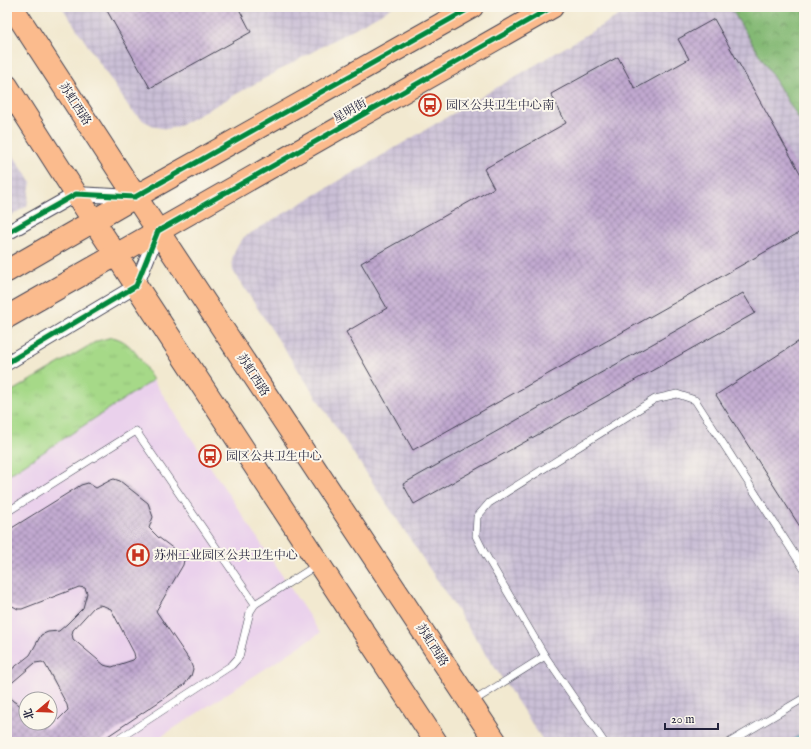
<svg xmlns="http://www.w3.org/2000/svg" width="811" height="749" font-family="'IM FELL English','Noto Serif SC',serif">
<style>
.built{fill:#ead1ec;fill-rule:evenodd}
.industrial{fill:url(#industrial-grid)}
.grass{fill:url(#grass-tufts);stroke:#647e62}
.forest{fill:url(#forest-crowns);stroke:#536e58}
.water{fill:url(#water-waves);stroke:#3c7086}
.building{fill:url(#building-cross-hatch);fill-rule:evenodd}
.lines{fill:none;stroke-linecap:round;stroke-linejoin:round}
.service-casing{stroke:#414051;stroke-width:8}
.minor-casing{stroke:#414051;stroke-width:16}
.primary-casing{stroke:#414051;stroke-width:24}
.service{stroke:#fff;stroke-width:7}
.minor{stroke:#fff;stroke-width:14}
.primary{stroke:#fbbb8d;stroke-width:22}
.cycleway-casing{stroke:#fbf7ec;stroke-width:8}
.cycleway{stroke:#00873e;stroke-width:5}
.labels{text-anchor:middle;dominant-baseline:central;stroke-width:4;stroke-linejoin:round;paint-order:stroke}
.street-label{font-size:12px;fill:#22223b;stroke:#fbf7ec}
.poi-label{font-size:12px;fill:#22223b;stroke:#fbf7ec;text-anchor:start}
</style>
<defs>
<pattern id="industrial-grid" width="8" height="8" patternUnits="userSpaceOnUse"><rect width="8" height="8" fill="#cabfd6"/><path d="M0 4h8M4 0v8" fill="none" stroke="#ada4b9"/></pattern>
<pattern id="grass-tufts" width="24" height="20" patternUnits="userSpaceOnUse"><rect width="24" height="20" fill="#a6d988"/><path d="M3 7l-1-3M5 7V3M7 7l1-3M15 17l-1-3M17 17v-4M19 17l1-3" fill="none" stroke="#8fba76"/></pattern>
<pattern id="forest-crowns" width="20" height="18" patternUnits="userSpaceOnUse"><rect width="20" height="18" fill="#84b974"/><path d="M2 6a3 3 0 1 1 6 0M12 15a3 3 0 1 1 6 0" fill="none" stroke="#6c9660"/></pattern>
<pattern id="water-waves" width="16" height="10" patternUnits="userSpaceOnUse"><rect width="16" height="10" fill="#56bed2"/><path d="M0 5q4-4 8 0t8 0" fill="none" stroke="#479aac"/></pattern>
<pattern id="building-cross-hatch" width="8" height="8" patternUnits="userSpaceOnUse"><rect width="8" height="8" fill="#c1a9d0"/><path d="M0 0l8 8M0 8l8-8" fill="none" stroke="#9c89aa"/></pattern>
</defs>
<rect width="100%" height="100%" fill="#fbf7ec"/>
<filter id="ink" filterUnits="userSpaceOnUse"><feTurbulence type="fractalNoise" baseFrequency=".025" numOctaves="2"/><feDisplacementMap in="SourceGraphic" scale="8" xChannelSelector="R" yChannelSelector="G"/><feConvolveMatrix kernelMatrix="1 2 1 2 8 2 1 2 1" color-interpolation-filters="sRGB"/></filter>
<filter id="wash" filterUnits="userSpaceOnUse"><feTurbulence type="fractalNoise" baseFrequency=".012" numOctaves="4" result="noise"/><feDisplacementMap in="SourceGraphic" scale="16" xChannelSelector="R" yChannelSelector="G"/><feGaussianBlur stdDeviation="0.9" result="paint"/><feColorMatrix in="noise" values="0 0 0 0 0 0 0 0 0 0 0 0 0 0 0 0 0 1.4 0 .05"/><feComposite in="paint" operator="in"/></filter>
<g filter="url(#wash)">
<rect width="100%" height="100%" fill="#f2e9d0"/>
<!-- built -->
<path class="built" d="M 153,380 L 320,633 L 153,742 L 7,742 L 7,476 ZM 26,699 L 50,699 L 50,723 L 26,723 Z"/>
<!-- industrial -->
<g class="industrial">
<polygon points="62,7 393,7 179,126 167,129 156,127 144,121 131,110"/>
<polygon points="633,7 730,7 804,127 804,733 788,742 544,742 233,271 232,259 236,248 244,237"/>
<polygon points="7,146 31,182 27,206 7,218"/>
</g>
<!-- grass -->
<path class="grass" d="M 112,337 C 133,341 142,363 153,380 L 7,476 L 7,394 L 97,341 Z"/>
<!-- forest -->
<polygon class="forest" points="730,7 804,7 804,127"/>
<!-- water -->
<polygon class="water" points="804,733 804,742 788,742"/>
<g id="blocks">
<!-- building -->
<g class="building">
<polygon points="105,7 238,7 251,32 150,88"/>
<polygon points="714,19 804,180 804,230 413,450 346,332 387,308 361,263 494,188 484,169 566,123 551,94 618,57 635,89 689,59 678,39"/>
<polygon points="743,293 755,313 414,504 403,484"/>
<polygon points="804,338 804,533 716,395"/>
<path d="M 114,479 L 120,481 L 148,503 L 153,517 L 149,528 L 158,537 L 183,556 L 184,560 L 183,565 L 156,611 L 190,661 L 193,669 L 191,676 L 184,685 L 99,742 L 7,742 L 7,694 L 13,701 L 26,709 L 26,723 L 41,723 L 46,729 L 52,726 L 68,710 L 67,705 L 45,664 L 42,662 L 35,663 L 7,687 L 7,673 L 30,655 L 41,635 L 48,632 L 59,631 L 67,624 L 83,608 L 87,593 L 85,588 L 79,587 L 22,609 L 18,609 L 7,603 L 7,531 L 81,485 L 88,483 L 96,488 L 111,480 ZM 99,605 L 104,606 L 111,609 L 134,653 L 135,658 L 133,660 L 112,667 L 107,666 L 104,665 L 73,639 L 72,634 L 73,630 L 94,607 Z"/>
</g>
</g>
</g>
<g filter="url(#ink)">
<use href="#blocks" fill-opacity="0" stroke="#414051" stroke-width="1"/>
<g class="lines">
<!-- service casing -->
<g class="service-casing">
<g id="service">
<polyline points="7,512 136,431 255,604"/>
<polyline points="472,702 545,656"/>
<polyline points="114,742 232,665 239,657 250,612 255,604 317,565"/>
<polyline points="604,742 545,656 484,552 476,536 477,517 489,503 655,399 677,394 695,400 804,569"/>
<polyline points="730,742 804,698"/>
</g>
</g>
<!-- minor casing -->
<g class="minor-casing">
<g id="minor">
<polyline points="7,233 76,194 133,197"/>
<polyline points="7,363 136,286 158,231"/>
</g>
</g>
<!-- primary casing -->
<g class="primary-casing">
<g id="primary">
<polyline points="12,7 158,231 496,742"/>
<polyline points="7,86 76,194 436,742"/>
<polyline points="7,271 135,197 472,7"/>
<polyline points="7,317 552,7"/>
</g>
</g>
<!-- service -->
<use href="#service" class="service"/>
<!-- minor -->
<use href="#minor" class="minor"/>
<!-- primary -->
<use href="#primary" class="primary"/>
<!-- cycleway casing -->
<g class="cycleway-casing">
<g id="cycleway">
<polyline points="7,233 76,194 135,197 472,7"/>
<polyline points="7,363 136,286 158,231 552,7"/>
</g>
</g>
<!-- cycleway -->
<use href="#cycleway" class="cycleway"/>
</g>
</g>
<!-- icons -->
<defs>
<g id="bus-ring" transform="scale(1.15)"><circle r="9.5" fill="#fbf7ec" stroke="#c8321e" stroke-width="1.5"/><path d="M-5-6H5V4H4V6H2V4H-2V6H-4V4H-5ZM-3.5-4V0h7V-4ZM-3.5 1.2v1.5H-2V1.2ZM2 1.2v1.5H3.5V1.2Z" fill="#c8321e"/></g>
<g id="hospital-ring" transform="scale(1.15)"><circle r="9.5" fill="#fbf7ec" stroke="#c8321e" stroke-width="1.5"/><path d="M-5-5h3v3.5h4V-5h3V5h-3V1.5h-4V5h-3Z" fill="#c8321e"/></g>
</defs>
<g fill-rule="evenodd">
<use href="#bus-ring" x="430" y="105"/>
<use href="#bus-ring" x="210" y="456"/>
<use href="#hospital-ring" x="138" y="555"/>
</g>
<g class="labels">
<!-- street labels -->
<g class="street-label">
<text transform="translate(75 104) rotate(57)">苏虹西路</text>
<text transform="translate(350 111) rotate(-30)">星明街</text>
<text transform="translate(253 375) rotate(57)">苏虹西路</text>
<text transform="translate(432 645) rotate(57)">苏虹西路</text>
</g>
<!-- poi labels -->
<g class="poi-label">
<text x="446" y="105">园区公共卫生中心南</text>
<text x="226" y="456">园区公共卫生中心</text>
<text x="154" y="555">苏州工业园区公共卫生中心</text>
</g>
</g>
<!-- margin -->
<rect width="811" height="749" fill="none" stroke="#fbf7ec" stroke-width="24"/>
<!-- north arrow -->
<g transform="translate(38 711) rotate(251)"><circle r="19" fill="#fbf7ec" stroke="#a4a2a5"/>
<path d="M0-3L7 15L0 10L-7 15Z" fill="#c8321e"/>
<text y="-6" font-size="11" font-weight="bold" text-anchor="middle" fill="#22223b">北</text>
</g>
<!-- scale -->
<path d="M665 723v6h53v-6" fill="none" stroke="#22223b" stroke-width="2"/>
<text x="671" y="723" font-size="12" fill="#22223b" stroke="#fbf7ec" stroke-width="3" paint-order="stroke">20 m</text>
</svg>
